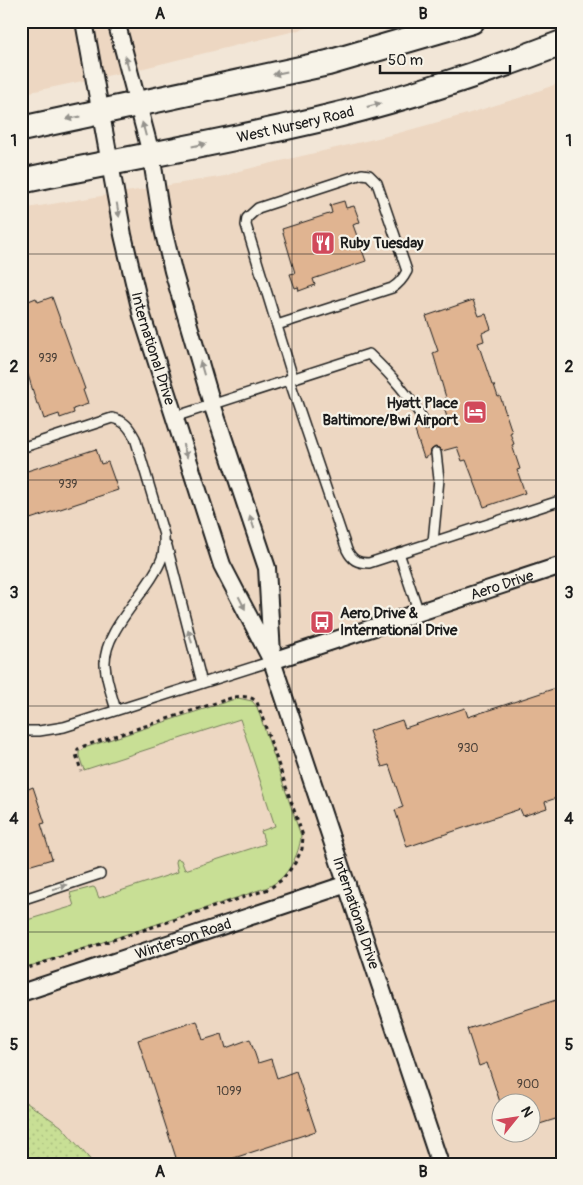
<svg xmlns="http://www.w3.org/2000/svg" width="583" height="1185" font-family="Pangolin,sans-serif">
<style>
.built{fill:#edd7c2;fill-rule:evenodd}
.grass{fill:#c8df95;stroke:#727e58}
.park{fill:url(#park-dots);stroke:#727e58}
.building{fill:#e0b491;stroke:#1c1c1c}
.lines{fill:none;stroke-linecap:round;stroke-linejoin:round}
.lane-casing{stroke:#1c1c1c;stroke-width:12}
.street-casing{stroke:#1c1c1c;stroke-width:20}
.secondary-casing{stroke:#1c1c1c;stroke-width:28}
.path{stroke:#1c1c1c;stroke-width:3;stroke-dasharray:4 4;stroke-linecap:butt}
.lane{stroke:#f7f3e8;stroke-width:9}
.street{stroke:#f7f3e8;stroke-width:16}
.secondary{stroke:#f7f3e8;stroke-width:24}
.oneway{fill:#94928c}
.grid{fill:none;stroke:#1c1c1c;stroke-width:1;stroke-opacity:0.55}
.labels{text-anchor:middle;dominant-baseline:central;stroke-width:4.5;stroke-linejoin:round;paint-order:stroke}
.number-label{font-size:12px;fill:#4d4239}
.street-label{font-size:15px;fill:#1c1c1c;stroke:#f7f3e8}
.poi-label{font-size:15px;font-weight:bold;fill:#1c1c1c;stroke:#f7f3e8;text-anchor:start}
.neatline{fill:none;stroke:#1c1c1c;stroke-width:2}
.grid-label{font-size:16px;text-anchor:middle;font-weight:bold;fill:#1c1c1c}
</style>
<defs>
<pattern id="park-dots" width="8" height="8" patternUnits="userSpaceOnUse" patternTransform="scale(1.25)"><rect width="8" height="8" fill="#c8df95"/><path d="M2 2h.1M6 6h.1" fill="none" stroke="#abbf80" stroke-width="1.8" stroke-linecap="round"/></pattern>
</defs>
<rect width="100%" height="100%" fill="#f2e6d7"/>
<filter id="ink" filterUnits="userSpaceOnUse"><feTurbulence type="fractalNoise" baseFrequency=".02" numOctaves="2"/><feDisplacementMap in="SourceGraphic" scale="10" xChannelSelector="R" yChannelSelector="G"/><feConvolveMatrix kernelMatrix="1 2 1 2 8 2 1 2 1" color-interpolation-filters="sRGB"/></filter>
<g filter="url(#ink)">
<!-- built -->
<g class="built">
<polygon points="21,21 336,21 144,68 21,94"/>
<path d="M 562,82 L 562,1164 L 94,1164 L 61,1126 L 21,1099 L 21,209 L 225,176 L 239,171 L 395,134 L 467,114 L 522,97 ZM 500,1102 L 530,1102 L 530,1132 L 500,1132 Z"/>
</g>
<!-- grass -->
<path class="grass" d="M 238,698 L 252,701 L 257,707 L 301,836 C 299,855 288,877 270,886 C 264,889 257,890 251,893 L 21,969 L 21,918 L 27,920 L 74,906 L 70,893 L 93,887 L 95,888 L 99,898 L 178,872 L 176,862 L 177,859 L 181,860 L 185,870 L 265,844 L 261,831 L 275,826 L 240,719 L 84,770 L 79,756 L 79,752 L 84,748 Z"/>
<!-- park -->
<polygon class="park" points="21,1099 61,1126 94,1164 21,1164"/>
<!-- building -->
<g class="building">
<polygon points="344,201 346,208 354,206 360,222 353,225 366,261 313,279 315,285 299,291 298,287 295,288 290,274 295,273 282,229 332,213 330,205"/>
<polygon points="52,297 85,389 83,390 88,404 73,409 74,413 60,418 59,414 44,419 39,404 37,404 24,362 25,361 21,350 21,304 36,298 38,302"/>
<polygon points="473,300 479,316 486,314 491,329 482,333 484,341 478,343 492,385 494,385 498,397 500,396 512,432 510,433 514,444 512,445 520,469 517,470 525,493 484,507 466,460 462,461 457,447 442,451 439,448 435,447 431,450 430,455 424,458 414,428 420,426 424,430 429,430 432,426 432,422 447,417 442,402 447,401 433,353 438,351 426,316"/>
<polygon points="96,449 101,464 108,462 118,490 21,522 21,473"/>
<polygon points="562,686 562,796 545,802 547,808 523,816 520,809 407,847 395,810 403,807 389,765 382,767 369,731 402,720 405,728 465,708 468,717"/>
<polygon points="33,787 45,823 41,824 52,859 21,868 21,792"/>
<polygon points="562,998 562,1117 530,1127 530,1102 500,1102 487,1063 479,1066 467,1029"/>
<polygon points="197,1021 203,1040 222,1034 226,1048 250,1039 258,1063 271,1059 277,1078 296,1071 316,1131 216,1164 178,1164 138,1040"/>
</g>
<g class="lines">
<!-- lane casing -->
<g class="lane-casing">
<g id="lane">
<path d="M 277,325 L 392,288 C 399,284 403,279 407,271 L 377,183 L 369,175 L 362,174 L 258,208 L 247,218 L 246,225 L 293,378"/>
<path d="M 289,379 L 347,550 C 352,560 357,563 369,563 L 562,500"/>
<path d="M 174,417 L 369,354 C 394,378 408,394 426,424"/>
<path d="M 21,448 L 112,418 C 125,421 129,427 135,438 L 164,535 C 164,543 165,550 162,558 C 150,591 103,629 105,665 C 106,680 112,696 116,710"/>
<polyline points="433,542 439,479 436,453"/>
<polyline points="167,546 202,683"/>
<polyline points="399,553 419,613"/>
<polyline points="21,731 39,731 64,727 272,661"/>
<polyline points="21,900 100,874"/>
</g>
</g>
<!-- street casing -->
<g class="street-casing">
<g id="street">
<path id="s1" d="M 84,21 L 123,235 L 142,316 L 222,565 L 272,661 L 440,1164"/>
<polyline points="116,21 151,154 163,229 173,271 212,404 267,568 272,654"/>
<path id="s2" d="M 272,661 L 562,565"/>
<path id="s3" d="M 21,993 L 347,884"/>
</g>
</g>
<!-- secondary casing -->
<g class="secondary-casing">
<g id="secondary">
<polyline points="21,129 328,63 472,21"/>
<path id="s4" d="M 21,181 C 120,160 219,143 317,120 C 401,100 481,74 562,43"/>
</g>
</g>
<!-- path -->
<path class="path" d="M 21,970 L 269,889 L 283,879 L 295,863 L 302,849 L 303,836 L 257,702 C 251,696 243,696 234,697 L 84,746 L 78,749 L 76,754 L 81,771"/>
<!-- lane -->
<use href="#lane" class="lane"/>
<!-- street -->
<use href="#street" class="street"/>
<!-- secondary -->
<use href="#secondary" class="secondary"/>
</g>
<!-- one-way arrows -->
<defs><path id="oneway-solid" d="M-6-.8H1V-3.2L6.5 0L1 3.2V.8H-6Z" transform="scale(1.25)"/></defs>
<g class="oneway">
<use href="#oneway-solid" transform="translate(127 63) rotate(-104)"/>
<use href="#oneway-solid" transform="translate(280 73) rotate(168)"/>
<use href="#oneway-solid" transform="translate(374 105) rotate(-15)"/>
<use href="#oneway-solid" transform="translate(73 118) rotate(168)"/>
<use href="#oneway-solid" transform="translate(144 129) rotate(-105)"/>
<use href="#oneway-solid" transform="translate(199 145) rotate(-12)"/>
<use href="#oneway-solid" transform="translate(118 210) rotate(80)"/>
<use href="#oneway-solid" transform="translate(202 368) rotate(-106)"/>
<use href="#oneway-solid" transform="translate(185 451) rotate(72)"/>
<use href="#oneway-solid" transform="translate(252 522) rotate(-108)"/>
<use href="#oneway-solid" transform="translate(242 603) rotate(63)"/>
<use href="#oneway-solid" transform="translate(190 636) rotate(-105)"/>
<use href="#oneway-solid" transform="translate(60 887) rotate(-18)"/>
</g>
</g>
<!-- grid -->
<path class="grid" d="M 292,21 L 292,1164M 21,254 L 562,254M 21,480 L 562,480M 21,706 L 562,706M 21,932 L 562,932"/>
<!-- icons -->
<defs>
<g id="restaurant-square" transform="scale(1.25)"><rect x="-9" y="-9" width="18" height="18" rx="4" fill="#d1495b" stroke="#f7f3e8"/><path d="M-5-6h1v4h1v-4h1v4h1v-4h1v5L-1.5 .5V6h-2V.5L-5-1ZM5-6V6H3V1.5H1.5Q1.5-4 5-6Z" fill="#fff"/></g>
<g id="hotel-square" transform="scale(1.25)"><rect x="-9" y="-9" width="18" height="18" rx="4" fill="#d1495b" stroke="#f7f3e8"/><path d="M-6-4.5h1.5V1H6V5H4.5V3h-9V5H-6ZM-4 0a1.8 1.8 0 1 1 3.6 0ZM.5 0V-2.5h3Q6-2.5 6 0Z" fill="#fff"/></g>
<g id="bus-square" transform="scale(1.25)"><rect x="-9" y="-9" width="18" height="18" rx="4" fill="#d1495b" stroke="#f7f3e8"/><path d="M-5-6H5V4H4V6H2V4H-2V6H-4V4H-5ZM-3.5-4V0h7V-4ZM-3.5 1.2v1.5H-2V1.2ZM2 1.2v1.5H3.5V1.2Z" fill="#fff"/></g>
</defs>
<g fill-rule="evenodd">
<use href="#restaurant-square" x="323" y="243"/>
<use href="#hotel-square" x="475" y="412"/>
<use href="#bus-square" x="322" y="622"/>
</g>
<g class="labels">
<!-- number labels -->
<g class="number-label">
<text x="48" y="358">939</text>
<text x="68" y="484">939</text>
<text x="468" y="748">930</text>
<text x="528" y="1084">900</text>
<text x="229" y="1091">1099</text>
</g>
<!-- street labels -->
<g class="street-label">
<text stroke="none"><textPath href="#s4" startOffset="280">West Nursery Road</textPath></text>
<text stroke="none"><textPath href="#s1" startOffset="335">International Drive</textPath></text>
<text stroke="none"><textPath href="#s2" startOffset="242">Aero Drive</textPath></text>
<text stroke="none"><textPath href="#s1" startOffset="936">International Drive</textPath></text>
<text stroke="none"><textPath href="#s3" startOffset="171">Winterson Road</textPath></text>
</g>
<!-- poi labels -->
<g class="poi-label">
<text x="340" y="243">Ruby Tuesday</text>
<text x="458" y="403" text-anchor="end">Hyatt Place<tspan x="458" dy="17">Baltimore/Bwi Airport</tspan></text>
<text x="340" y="613">Aero Drive &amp;<tspan x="340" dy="17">International Drive</tspan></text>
</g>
</g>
<!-- margin -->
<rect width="583" height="1185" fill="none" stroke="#f7f3e8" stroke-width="55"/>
<!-- north arrow -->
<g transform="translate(516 1118) rotate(60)"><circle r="24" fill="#f7f3e8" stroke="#9f9d96"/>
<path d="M0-4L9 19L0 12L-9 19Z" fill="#d1495b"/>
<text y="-8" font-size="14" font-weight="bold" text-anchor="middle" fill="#1c1c1c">N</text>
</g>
<!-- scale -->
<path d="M380 65v8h130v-8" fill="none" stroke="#1c1c1c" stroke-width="2.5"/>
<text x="388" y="65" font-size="15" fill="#1c1c1c" stroke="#f7f3e8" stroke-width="4" paint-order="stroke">50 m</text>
<rect x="28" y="28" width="528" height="1130" class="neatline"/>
<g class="grid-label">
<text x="160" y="19">A</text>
<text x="423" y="19">B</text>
<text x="14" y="146">1</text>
<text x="569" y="146">1</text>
<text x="14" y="372">2</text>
<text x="569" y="372">2</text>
<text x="14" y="598">3</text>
<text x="569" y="598">3</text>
<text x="14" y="824">4</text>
<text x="569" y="824">4</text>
<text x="14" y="1050">5</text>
<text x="569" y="1050">5</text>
<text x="160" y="1177">A</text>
<text x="423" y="1177">B</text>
</g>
</svg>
